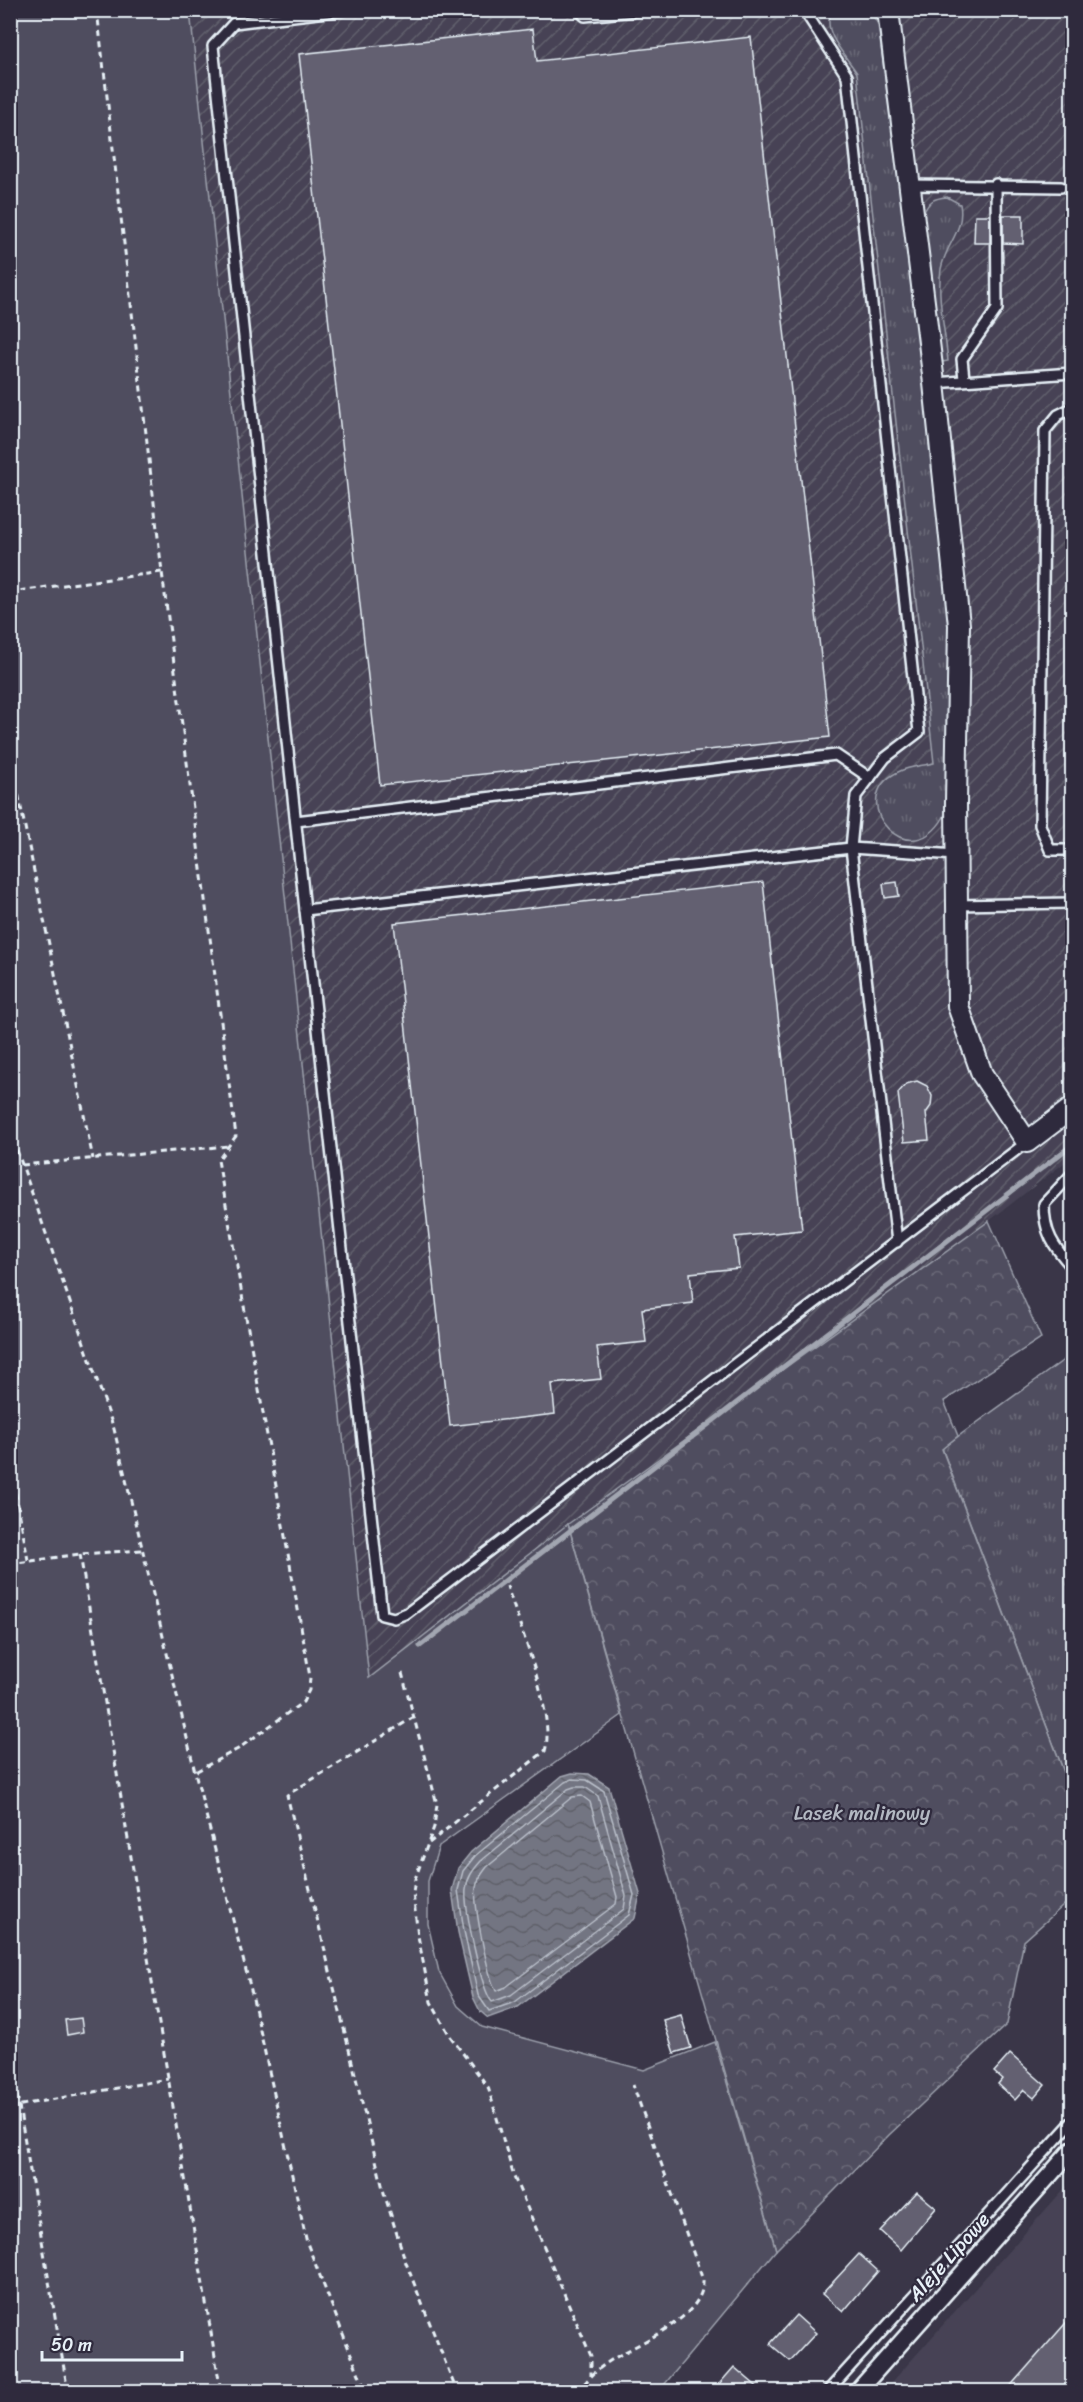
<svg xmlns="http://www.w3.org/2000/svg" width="1083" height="2402" font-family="Sriracha,sans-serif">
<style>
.built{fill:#464354}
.industrial{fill:url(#industrial-furrows)}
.grass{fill:url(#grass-tufts);stroke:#9ca0ac;stroke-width:1.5}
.forest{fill:url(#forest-crowns);stroke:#9ca0ac;stroke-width:1.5}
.garden{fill:#504e5f;stroke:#9ca0ac;stroke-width:1.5}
.water{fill:url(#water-waves);stroke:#a2a6b1;stroke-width:1.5}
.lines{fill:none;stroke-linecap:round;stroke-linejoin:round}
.shore{stroke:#b9bfc9;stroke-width:1.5}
.stream{stroke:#a2a6b1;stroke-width:5}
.building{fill:#636171;stroke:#e8f1f8;stroke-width:1.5}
.service-casing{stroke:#e8f1f8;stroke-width:14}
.pedestrian-casing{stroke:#e8f1f8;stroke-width:20}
.minor-casing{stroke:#e8f1f8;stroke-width:24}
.path{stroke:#e8f1f8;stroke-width:3;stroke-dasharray:6 4.5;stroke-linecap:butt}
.service{stroke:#2f2a3d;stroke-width:9}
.pedestrian{stroke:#2f2a3d;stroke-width:15}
.minor{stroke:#2f2a3d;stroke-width:20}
.labels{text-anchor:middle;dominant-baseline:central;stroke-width:4.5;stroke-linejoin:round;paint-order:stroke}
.park-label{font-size:20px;fill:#b3b8c2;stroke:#2f2a3d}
.street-label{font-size:20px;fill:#e8f1f8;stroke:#2f2a3d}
</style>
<defs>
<pattern id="industrial-furrows" width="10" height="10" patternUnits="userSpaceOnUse" patternTransform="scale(1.5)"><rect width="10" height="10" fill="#464354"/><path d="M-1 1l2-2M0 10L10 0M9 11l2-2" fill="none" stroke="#615f6d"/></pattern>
<pattern id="grass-tufts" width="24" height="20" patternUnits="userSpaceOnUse" patternTransform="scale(1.5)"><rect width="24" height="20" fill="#504e5f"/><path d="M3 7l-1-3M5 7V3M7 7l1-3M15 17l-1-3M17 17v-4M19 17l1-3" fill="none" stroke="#696877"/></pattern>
<pattern id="forest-crowns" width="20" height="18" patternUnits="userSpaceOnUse" patternTransform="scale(1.5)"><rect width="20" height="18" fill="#504e5f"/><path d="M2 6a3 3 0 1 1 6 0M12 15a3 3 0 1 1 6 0" fill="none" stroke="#696877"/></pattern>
<pattern id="water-waves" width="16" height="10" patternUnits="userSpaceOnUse" patternTransform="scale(1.5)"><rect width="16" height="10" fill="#737482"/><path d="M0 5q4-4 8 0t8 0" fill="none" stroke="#5f6069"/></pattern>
</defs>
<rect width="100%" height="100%" fill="#3a3648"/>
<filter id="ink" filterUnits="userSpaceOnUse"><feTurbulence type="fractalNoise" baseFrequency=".0167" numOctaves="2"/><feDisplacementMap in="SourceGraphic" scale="12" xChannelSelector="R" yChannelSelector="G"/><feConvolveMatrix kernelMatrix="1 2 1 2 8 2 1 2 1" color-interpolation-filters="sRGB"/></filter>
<g filter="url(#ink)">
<!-- built -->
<polygon class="built" points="1072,2180 1072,2391 884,2391"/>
<!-- industrial -->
<polygon class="industrial" points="190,11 1072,11 1072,1157 989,1221 568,1524 369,1678"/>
<!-- grass -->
<g class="grass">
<path d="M 832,11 L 870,11 L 878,24 L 914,299 L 948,602 L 947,811 C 912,883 841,799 898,772 C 910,766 922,766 934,763 L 857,73 C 846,56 820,30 832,11 Z"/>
<path d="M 947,197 L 960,204 C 965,231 946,243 941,269 C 937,296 944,325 947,352 L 948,361 L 943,362 L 939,352 L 923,214 C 929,201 933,198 947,197 Z"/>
<polygon points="1072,1354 1072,1779 1068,1783 942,1448"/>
</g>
<!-- forest -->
<polygon class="forest" points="989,1221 1041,1338 944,1401 958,1436 942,1449 1068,1783 1072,1799 1072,1898 1024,1941 1007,2024 889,2135 776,2250 568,1524"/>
<!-- garden -->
<polygon class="garden" points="11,11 190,11 369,1678 568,1524 622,1715 439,1846 428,1881 428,1924 439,1972 458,2006 482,2027 644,2070 715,2042 776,2250 659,2391 11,2392"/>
<!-- water -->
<polygon class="water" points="572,1773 589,1774 609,1787 640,1894 635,1918 518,2007 488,2018 480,2011 473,1997 458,1932 452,1890 458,1868 471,1852 562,1776"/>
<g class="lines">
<!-- shore -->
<g class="shore">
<polygon points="573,1779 587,1780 604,1791 634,1895 629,1915 515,2002 489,2011 478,1995 464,1931 458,1890 463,1871 475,1856 565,1782"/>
<path d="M 574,1787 L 585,1787 L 598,1796 L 626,1896 L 624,1909 L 511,1995 L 492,2002 C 481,1989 464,1908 466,1889 C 467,1878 473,1870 481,1861 L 568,1789 Z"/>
<path d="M 582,1796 L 590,1802 L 617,1897 L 616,1904 L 506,1987 L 496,1991 C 488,1977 473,1903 476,1888 C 477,1879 482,1874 487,1867 L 572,1797 Z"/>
</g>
<!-- stream -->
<polyline class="stream" points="420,1646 1072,1145"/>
</g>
<!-- building -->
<g class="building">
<polygon points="533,29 537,61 751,37 830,737 380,785 299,54"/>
<polygon points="975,215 990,215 990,243 974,243"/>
<polygon points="1003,215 1023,215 1023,244 1003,243"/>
<polygon points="763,882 802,1230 735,1237 739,1268 690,1273 693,1303 642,1309 646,1342 597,1347 601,1379 552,1384 555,1414 450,1426 394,923"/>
<polygon points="897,882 899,896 885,898 883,884"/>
<polygon points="917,1081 927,1086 932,1096 931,1106 926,1113 929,1140 904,1142 898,1093 906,1084"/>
<polygon points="681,2015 691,2048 674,2053 663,2020"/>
<polygon points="81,2018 83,2032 67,2035 65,2020"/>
<polygon points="1010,2054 1045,2085 1034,2098 1024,2090 1015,2100 998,2084 1002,2079 994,2072"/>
<polygon points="917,2192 936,2208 901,2250 880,2231"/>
<polygon points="859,2254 878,2271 843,2312 822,2294"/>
<polygon points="796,2315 816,2333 790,2361 770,2344"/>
<polygon points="1072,2316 1072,2391 1006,2391"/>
<polygon points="734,2367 762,2391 713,2391"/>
</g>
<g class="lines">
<!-- service casing -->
<g class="service-casing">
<g id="service">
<polyline points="344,10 234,23 213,46 305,910 851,848 956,855"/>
<polyline points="579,10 585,16 644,10"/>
<polyline points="804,10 847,76 919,732 885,758 856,796 851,848 897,1242"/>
<polyline points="909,185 1061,187"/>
<polyline points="964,379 962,359 997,309 996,184"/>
<polyline points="934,383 1072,373"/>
<polyline points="1072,408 1058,415 1045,431 1040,825 1050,850 1072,850"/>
<polyline points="296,821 836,755 870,778"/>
<polyline points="957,905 1072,903"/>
<polyline points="305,910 382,1615 394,1618 407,1613 1027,1142"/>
<path d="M 1072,1174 L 1044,1204 C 1044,1233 1053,1246 1072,1267"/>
<polyline points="827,2392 1072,2122"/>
</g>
</g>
<!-- pedestrian casing -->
<g class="pedestrian-casing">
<polyline id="pedestrian" points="857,2392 1072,2150"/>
</g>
<!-- minor casing -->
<g class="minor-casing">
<polyline id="minor" points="888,10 934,383 959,625 956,803 958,1006 982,1074 1027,1142 1072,1108"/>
</g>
<!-- path -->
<g class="path">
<polyline points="97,10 162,572 236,1136 218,1160 310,1677 309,1690 303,1702 238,1749 195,1772"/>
<polyline points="10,592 162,572"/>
<polyline points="10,754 93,1159"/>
<polyline points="10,1130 114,1429 195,1772 252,1994 307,2243 366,2392"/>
<polyline points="22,1165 228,1146"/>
<polyline points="10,1462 28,1560"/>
<polyline points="80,1554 221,2392"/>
<polyline points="10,1564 80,1554 143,1550"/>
<polyline points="402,1673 437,1804 434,1827 415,1879 413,1893 418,1936 431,2002 450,2036 488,2087 514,2177 591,2356 591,2376"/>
<polyline points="414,1717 287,1795 384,2193 406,2263 457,2392"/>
<path d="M 429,1843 L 545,1751 C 556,1715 519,1625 507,1586"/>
<polyline points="10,2054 68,2392"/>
<polyline points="10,2107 168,2079"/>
<path d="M 577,2392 C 586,2382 594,2372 604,2365 C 632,2344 705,2320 703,2280 L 633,2085"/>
</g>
<!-- service -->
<use href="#service" class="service"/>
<!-- pedestrian -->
<use href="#pedestrian" class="pedestrian"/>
<!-- minor -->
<use href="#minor" class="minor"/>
</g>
</g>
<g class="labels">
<!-- park labels -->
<g class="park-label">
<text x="862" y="1813">Lasek malinowy</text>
</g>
<!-- street labels -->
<g class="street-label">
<text transform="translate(949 2257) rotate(-48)">Aleje Lipowe</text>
</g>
</g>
<!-- margin -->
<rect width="1083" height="2402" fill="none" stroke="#2f2a3d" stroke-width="36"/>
<rect x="18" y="18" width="1047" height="2366" fill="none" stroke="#e8f1f8" stroke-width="2" filter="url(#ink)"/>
<!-- scale -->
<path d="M42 2351v9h140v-9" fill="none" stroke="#e8f1f8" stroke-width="3"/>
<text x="51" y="2351" font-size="18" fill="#e8f1f8" stroke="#2f2a3d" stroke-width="4.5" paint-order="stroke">50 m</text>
</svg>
